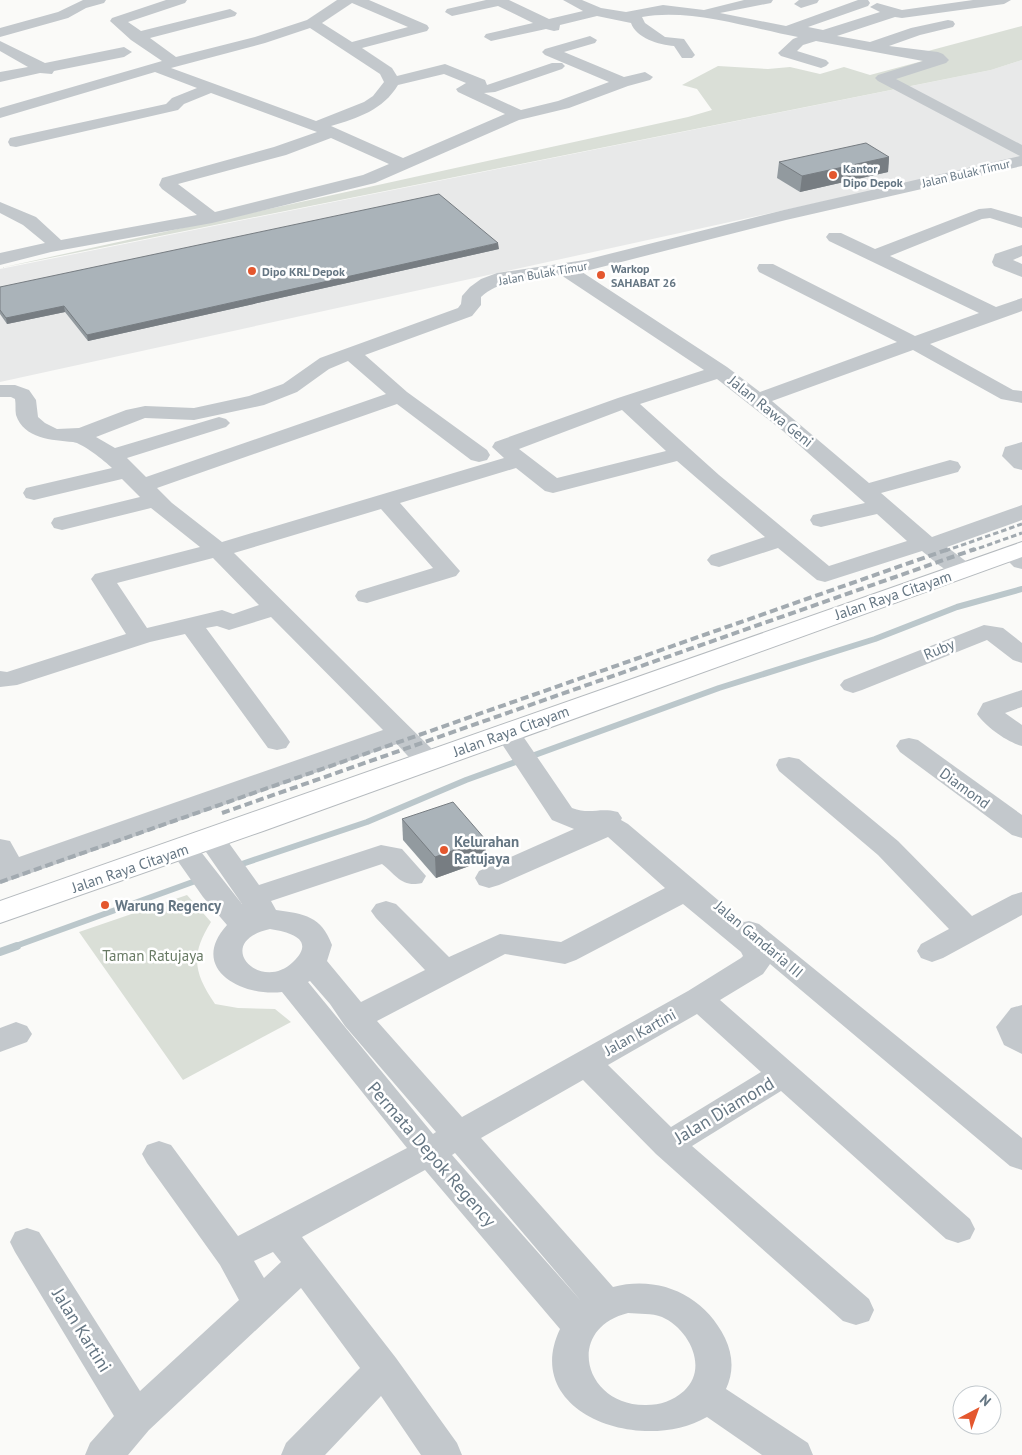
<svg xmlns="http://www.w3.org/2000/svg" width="1022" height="1455" font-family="'PT Sans',sans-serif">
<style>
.built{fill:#e8e9e9}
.green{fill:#dadfd7}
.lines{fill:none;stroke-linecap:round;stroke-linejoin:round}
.stream-far1{stroke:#bbc7cb;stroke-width:6}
.stream{stroke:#bbc7cb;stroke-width:8}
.primary-casing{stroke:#b5babe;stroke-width:2}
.street{fill:#c3c8cc;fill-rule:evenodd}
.primary{fill:#fff;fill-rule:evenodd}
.rail-far1{stroke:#a2aab0;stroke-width:3;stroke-dasharray:5.5 3;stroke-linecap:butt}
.rail{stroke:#a2aab0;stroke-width:4;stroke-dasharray:8 4;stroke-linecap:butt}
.wall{fill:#929a9f}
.shaded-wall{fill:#777d82}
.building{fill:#aab3b9;stroke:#777d82}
.poi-dot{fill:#e4572e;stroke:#fff;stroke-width:2}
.labels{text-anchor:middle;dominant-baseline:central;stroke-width:5;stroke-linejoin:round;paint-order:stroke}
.far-poi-label{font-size:12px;font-weight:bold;fill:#657683;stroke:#fff;text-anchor:start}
.far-street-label{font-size:12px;fill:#657683;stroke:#fff}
.street-label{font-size:15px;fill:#657683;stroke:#fff}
.poi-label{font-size:15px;font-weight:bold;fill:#657683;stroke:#fff;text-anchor:start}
.park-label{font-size:15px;fill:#687a64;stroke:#fff}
.near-street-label{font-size:18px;fill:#657683;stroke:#fff}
</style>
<rect width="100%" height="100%" fill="#fafaf8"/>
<!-- built -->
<polygon class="built" points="1022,60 1022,158 0,382 0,269 991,70"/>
<!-- green -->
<g class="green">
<polygon points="1022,26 1022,60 991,70 0,268 688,117 712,110 697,89 682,85 718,66 768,69 790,67 820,74 844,67 870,75 930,59 928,51"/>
<path d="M 187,895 L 211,922 C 190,955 194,973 215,1004 L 238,1008 L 275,1009 L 291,1022 L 183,1080 L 79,932 Z"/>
</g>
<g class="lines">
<!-- stream-far1 -->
<g class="stream-far1">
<polyline points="236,866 367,822 466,780 719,688 875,639 957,607 1022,589"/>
<polyline points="13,947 201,879"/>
</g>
<!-- stream -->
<polyline class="stream" points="0,952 17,946"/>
<!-- primary casing -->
<g class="primary-casing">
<polygon id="primary" points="1022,542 1022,557 266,830 0,923 0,901"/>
</g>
<!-- street -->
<g class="street">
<polygon points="83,0 106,0 104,3 86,8 68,18 0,37 0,28 58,12"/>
<path d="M 166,0 L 187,0 L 185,3 L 128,22 L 141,31 L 230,9 L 237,13 L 235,16 L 150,38 L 176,57 L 255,37 L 307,20 L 337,0 L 369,0 L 427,25 L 429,28 L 427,31 L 362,48 L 392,68 L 397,76 L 445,64 L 485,80 L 487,85 L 552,63 L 562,63 L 565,66 L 562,69 L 495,92 L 484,93 L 521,110 L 558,101 L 609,82 L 545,55 L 542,52 L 545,49 L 590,36 L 597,40 L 595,43 L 564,52 L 624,77 L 645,72 L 653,77 L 650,80 L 628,86 L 569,108 L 519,120 L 375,183 L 212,223 L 51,252 L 0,265 L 0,253 L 45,243 L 23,225 L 0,213 L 0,202 L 36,217 L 61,240 L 197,215 L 162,189 L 159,185 L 162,178 L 274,147 L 317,132 L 211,93 L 184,104 L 178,110 L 16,147 L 10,146 L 8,142 L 10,138 L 166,104 L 172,98 L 197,88 L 155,72 L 0,118 L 0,108 L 162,61 L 131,40 L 110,21 L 112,18 ZM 352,3 L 408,27 L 352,42 L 322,23 ZM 310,28 L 380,74 L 384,82 L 373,96 L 364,102 L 316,121 L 171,68 L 265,43 ZM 444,74 L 466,83 L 456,89 L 458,92 L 505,114 L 403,158 L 331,126 C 358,118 383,110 398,85 ZM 331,138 L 389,164 L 363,175 L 215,212 L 178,184 L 286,155 Z"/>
<path d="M 486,0 L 509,0 L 549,19 L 583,11 L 563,0 L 582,0 L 601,8 L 626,12 L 663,5 L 704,10 L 744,0 L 773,0 L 771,3 L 720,13 L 786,26 L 858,0 L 868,0 L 870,3 L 868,6 L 808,27 L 823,30 L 880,12 L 870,7 L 877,3 L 902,10 L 973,0 L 1011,0 L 1004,4 L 902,18 L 895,17 L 837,36 L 870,42 L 911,28 L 948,20 L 953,21 L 955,24 L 953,27 L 920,35 L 889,46 L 938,52 L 943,54 L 949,60 L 946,63 L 896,79 L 1022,145 L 1022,166 L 786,220 L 582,272 L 727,367 L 760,392 L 897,342 L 759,272 L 757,268 L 759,264 L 773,264 L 915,336 L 979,313 L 829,241 L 826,237 L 829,233 L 841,233 L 875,249 L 979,209 L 991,208 L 1022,217 L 1022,228 L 990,218 L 982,219 L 890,256 L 996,307 L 1022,298 L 1022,311 L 930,344 L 1013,390 L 1022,391 L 1022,403 L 1001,399 L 913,350 L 772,401 L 869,483 L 950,460 L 958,462 L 961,467 L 958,472 L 881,493 L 932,537 L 1022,505 L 1022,520 L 947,547 L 971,565 L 975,570 L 971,575 C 952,580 936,562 922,551 L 825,582 L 817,580 L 778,548 L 719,567 L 711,565 L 707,560 L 711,555 L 765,537 L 677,461 L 553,493 L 545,491 L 516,468 L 400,503 L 460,571 L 456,576 L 367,603 L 358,601 L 355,596 L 358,591 L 433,568 L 381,509 L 234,553 L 437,754 L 441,760 L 437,766 C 418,771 409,757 397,744 L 0,884 L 0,839 L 10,841 L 19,857 L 383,730 L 271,617 L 229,630 L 217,626 L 206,628 L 286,736 L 290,742 L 286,748 L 277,750 L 268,748 L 185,634 L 150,642 L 17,685 L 0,687 L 0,671 L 7,672 L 126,634 L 91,579 L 95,574 L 200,547 L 151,508 L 62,530 L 54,528 L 51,523 L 54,518 L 140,497 L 122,479 L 34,500 L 26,498 L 23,493 L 26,488 L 112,468 C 105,461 82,443 73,442 C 52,440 24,439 16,415 C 15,410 16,404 15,399 L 11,397 L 0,397 L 0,385 L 15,385 L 29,390 L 36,400 L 38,417 L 45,423 L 57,429 L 79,428 L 126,410 L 145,406 L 194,408 L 249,396 L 283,384 L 320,358 L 458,308 L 461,304 L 462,296 L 470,287 L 481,279 L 497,273 L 585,260 L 784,210 L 1020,156 L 878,81 L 875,78 L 878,75 L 923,61 L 816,41 L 803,45 L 797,51 L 826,60 L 829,63 L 826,66 L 821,68 L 781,56 L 778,53 L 793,39 L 798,37 C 750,28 690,8 642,17 L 645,23 L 665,37 L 684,39 L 695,55 L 692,58 L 682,58 L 674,46 C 659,45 636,38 631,23 L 597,16 L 560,25 L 559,30 L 554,31 L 546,29 L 491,41 L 484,37 L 486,34 L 533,23 L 498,6 L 452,16 L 445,12 L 447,9 ZM 561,275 L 704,370 L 618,398 L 495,442 L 492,447 L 504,458 L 222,542 L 172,503 L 157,488 L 397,404 L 471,460 L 479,462 L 487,460 L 490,455 L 487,450 L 407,392 L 365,355 L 472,316 L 481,305 L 481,297 C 502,278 534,279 561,275 ZM 348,361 L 386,394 L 146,477 L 127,458 L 226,427 L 230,423 L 226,419 L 219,417 L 115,448 L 96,437 L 145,418 L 194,420 L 264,405 L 297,392 L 329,369 ZM 717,379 L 783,431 L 865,503 L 813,515 L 810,520 L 813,525 L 821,527 L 877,514 L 907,541 L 829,566 L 719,475 L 640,404 ZM 622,410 L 666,451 L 557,478 L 519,449 ZM 213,558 L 259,605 L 233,614 L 222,610 L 147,628 L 117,583 Z"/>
<polygon points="799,0 819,0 817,3 801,8 794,4"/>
<polygon points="0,41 45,63 124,47 132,52 124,57 54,71 52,74 40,73 0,82 0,72 28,67 0,51"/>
<polygon points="1022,245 1022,256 1013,260 1022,264 1022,277 994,266 992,262 995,254"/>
<polygon points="1022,442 1022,470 1014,468 1002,456 1005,447"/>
<polygon points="1012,546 1022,550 1022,569 1014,567 1000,553 1004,548"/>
<polygon points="984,625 1003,628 1022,643 1022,663 1013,660 987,640 862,690 853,693 844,690 840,685 844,680"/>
<path d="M 1022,690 L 1022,707 L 1005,713 L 1022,725 L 1022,746 C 1007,742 986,727 977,714 L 983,703 Z"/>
<path d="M 507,724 L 516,726 L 572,808 C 591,815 599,807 618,812 L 622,818 L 621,820 L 628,824 L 744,922 L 749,921 L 759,924 L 1022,1138 L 1022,1170 L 1010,1166 L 770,964 L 763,974 L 720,1000 L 970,1219 L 975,1229 L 970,1239 L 958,1243 L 946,1239 L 781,1091 L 692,1146 L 869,1299 L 874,1310 L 869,1321 L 856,1325 L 843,1321 L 656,1154 L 583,1080 L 481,1138 L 613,1287 C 659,1275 704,1295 725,1338 C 733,1355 734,1372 726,1389 L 808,1443 L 813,1455 L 762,1455 L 707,1417 C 641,1455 520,1413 560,1329 L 425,1170 L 302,1237 L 396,1358 L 457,1443 L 462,1455 L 421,1455 L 381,1396 L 325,1455 L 281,1455 L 286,1443 L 360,1368 L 301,1288 L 149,1430 L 128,1455 L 85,1455 L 90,1443 L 114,1416 L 15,1252 L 10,1242 L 15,1232 L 27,1228 L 39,1232 L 140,1391 L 239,1300 L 220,1265 L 147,1163 L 142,1154 L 147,1145 L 159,1141 L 171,1145 L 238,1236 L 407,1148 L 282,992 C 241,997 188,968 227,925 L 203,897 L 170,850 L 174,843 L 184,841 L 194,843 L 242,904 L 197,839 L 201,832 L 211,830 L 221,832 L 259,885 L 381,845 L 402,849 L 426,876 L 422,883 C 402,888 396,875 382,864 L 271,901 L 276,910 C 305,914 321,916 332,945 L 327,961 L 361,1002 L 425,970 L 376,918 L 371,911 L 376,904 L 386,901 L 396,904 L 449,957 L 500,934 L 561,942 L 665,888 L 608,837 L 499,885 L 489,888 L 479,885 L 475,878 L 479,871 L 574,829 L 552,820 L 494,732 L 498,726 ZM 683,904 L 741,952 L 743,956 L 741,958 L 688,991 L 462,1117 L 377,1021 L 505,954 L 565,964 L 576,960 ZM 270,929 C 289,932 317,939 293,962 C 260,994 211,942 270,929 ZM 310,981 L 330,1004 L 345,1026 L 436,1132 L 433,1134 L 308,982 ZM 697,1014 L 761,1072 L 671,1127 L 608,1065 ZM 455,1153 L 581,1301 L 452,1155 ZM 273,1252 L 281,1262 L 264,1278 L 254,1261 ZM 628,1313 C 639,1314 652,1313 662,1317 C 689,1329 709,1368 684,1391 C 672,1401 661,1405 646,1405 C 584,1406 564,1329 628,1313 Z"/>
<polygon points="909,738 918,740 1022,815 1022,838 1012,835 900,752 896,746 900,740"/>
<polygon points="789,757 799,759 898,841 972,916 1012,895 1022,892 1022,915 943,958 932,962 921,958 917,951 921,944 949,929 878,855 779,771 776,765 779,759"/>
<polygon points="1022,1005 1022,1054 1004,1045 996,1027 1011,1008"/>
<polygon points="16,1022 27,1026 32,1034 27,1042 0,1052 0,1028"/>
</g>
<!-- primary -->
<use href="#primary" class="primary"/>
<!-- rail-far1 -->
<g class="rail-far1">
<polyline points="945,551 1022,524"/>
<polyline points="971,551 1022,533"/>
</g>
<!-- rail -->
<g class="rail">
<polyline points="222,813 975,549"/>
<polyline points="0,882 949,549"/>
</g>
</g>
<!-- wall -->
<g class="wall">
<polygon points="889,157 888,172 800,192 777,178 779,162"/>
<polygon points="499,249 88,341 65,312 7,324 0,314 0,287"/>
<polygon points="402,819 485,839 486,860 436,878 403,840"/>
</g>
<!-- shaded-wall -->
<g class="shaded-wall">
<polygon points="889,157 888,172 800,192 802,176"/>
<polygon points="498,243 499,249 88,341 87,335"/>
<polygon points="64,306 65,312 7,324 6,318"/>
<polygon points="485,839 486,860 436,878 435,857"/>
</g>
<!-- building -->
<g class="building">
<polygon points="866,143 889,157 802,176 779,162"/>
<polygon points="439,194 498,243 87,335 64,306 6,318 0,310 0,287"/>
<polygon points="453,802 485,839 435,857 402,819"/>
</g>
<!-- markers -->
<g class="poi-dot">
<circle cx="833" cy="175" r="5"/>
<circle cx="252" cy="271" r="5"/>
<circle cx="601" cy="275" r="5"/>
<circle cx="444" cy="850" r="5"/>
<circle cx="105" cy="905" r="5"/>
</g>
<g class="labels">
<!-- far-poi labels -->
<g class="far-poi-label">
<text x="843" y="168">Kantor<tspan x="843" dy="14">Dipo Depok</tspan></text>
<text x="611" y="268">Warkop<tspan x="611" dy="14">SAHABAT 26</tspan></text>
<text x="262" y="271">Dipo KRL Depok</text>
</g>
<!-- far-street labels -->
<g class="far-street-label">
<text transform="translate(966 173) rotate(-13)">Jalan Bulak Timur</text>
<text transform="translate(543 273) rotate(-10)">Jalan Bulak Timur</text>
</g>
<!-- street labels -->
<g class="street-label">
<text transform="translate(771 411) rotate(39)">Jalan Rawa Geni</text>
<text transform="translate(893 595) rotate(-19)">Jalan Raya Citayam</text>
<text transform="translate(939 649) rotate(-23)">Ruby</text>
<text transform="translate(511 731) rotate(-20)">Jalan Raya Citayam</text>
<text transform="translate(965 788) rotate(36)">Diamond</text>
<text transform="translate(130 868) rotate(-19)">Jalan Raya Citayam</text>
<text transform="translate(759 939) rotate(40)">Jalan Gandaria III</text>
<text transform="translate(640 1032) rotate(-29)">Jalan Kartini</text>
</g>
<!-- poi labels -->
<g class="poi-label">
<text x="454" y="841">Kelurahan<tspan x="454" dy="17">Ratujaya</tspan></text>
<text x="115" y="905">Warung Regency</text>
</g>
<!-- park labels -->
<g class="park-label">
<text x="153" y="955">Taman Ratujaya</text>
</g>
<!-- near-street labels -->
<g class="near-street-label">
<text transform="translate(724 1110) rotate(-31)">Jalan Diamond</text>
<text transform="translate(432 1154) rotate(49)">Permata Depok Regency</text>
<text transform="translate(82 1330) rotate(58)">Jalan Kartini</text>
</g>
</g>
<!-- north arrow -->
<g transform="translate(977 1410) rotate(41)"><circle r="24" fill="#ffffff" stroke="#c1c8cd"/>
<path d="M0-4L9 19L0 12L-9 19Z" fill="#e4572e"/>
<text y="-8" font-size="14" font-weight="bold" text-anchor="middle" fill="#657683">N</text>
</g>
</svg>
